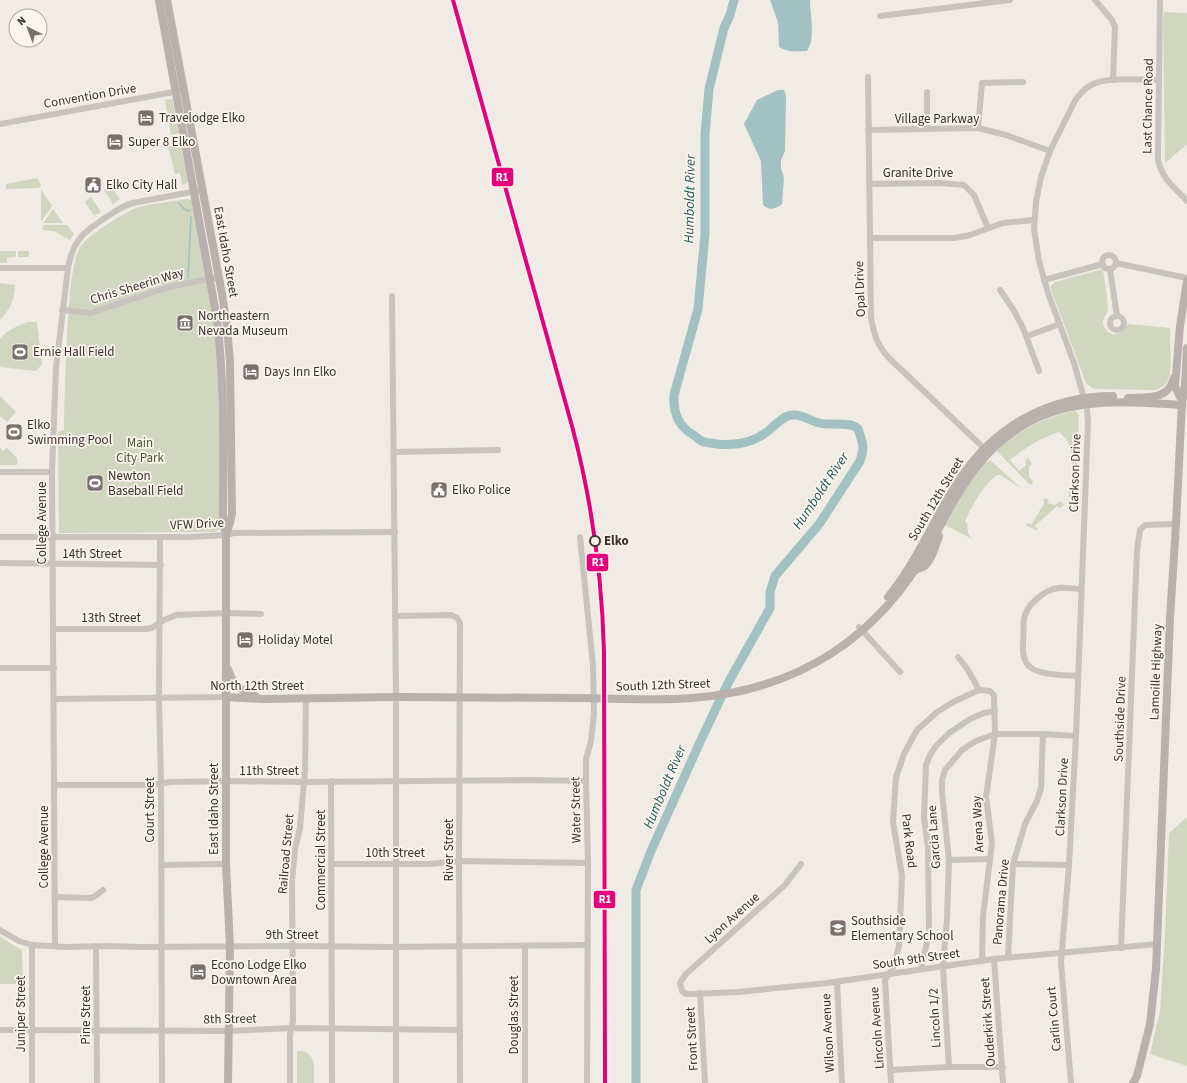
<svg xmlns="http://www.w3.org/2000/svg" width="1187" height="1083" font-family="'Source Sans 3',sans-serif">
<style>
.green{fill:#d1d6bf}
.water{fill:#a1c2c1}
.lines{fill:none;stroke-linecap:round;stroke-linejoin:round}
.stream{stroke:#a1c2c1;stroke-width:1.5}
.river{stroke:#a1c2c1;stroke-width:9}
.minor{stroke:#c9c3be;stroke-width:6}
.major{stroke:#b8b1ad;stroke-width:8}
.major-bridge{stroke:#b8b1ad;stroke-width:8}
.rail-1-casing{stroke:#fbf5ee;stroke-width:7}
.rail-1{stroke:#e5007d;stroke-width:4}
.stop-dot{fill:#fbf5ee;stroke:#3b302b;stroke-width:2}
.labels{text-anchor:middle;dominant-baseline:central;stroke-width:3.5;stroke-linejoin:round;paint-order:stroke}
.street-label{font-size:13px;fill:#3b302b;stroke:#fbf5ee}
.poi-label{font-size:13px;fill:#3b302b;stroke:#fbf5ee;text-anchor:start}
.park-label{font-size:13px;fill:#4a5a2e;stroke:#fbf5ee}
.stop-label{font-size:13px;font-weight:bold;fill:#3b302b;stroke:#fbf5ee;text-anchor:start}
.water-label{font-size:14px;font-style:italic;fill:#1f5a5e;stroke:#fbf5ee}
.line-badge{stroke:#fbf5ee;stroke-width:1.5}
.badge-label{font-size:11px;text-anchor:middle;font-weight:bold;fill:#fff}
</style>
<rect width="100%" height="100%" fill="#f0ebe5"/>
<!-- green -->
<g class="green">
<polygon points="1164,12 1187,13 1187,144 1165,163 1163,21"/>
<polygon points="172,99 179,133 171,135 165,100"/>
<polygon points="181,145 188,181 186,184 182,185 180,173 175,174 168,146"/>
<polygon points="37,178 41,185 39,188 6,189 6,184"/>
<polygon points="110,185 120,199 113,204 104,190"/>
<polygon points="41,189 52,206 41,222"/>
<polygon points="91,197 101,212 94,216 85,202"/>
<path d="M 187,199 L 192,200 L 208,273 L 218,353 L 220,529 L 215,532 L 59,533 L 58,432 L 64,430 C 64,392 66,355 68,317 C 70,298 71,262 81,246 C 88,235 126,211 139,207 C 154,203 171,202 187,199 Z"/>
<polygon points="53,209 63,223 43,223"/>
<polygon points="44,225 67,225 74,234 70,240 54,231 42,230"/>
<polygon points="0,251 16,251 16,257 7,258 7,263 0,263"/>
<rect x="18" y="251" width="11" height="6"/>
<path d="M 1103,269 C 1104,281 1108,299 1108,310 C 1107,315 1102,319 1103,324 C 1104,327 1106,330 1108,332 C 1117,338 1124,331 1128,324 L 1170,328 C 1170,339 1172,370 1169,379 C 1166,385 1161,388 1155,390 L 1094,389 L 1088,385 L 1086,383 L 1050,287 L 1055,282 Z"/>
<path d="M 0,283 L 15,285 C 14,301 11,308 0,320 Z"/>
<path d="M 28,322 L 37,322 L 42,364 L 36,371 L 0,367 L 0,339 C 7,330 17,326 28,322 Z"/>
<polygon points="0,396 16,412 7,422 0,416"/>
<path d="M 1075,411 L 1078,413 L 1079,421 L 1076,496 L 1068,497 C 1073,482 1074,460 1069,445 C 1068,440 1063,436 1059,432 C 1040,438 1025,448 1010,460 L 1019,471 L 1026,465 L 1025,462 L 1028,458 L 1032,464 L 1029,467 L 1029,477 L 1033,482 L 1032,485 L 1028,483 L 997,451 C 1016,430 1048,416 1075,411 Z"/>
<polygon points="0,448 3,451 7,448 17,458 17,465 0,465"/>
<path d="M 991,461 L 1021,488 L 1000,475 L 997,475 C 982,486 973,505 965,521 L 968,525 L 967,527 L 968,533 L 972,539 L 945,525 L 971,480 L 983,463 Z"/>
<polygon points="1045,498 1049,500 1047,503 1055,505 1060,501 1064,505 1060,508 1057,506 1035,526 1038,529 1036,530 1026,525 1028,523 1031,525 1045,502 1043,500"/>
<polygon points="1187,817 1187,1066 1150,1054 1160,1011 1165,934 1169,833"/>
<polygon points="0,937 22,950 23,984 0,984"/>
<path d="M 297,1051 C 317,1050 314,1069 314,1083 L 297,1083 Z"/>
</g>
<!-- water -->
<g class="water">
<path d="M 770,0 L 810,0 C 810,15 816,39 807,51 C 794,51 790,53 779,47 L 778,22 Z"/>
<path d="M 778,90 L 784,90 L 786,96 L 785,151 L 781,160 L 781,168 L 784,178 L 782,204 C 775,209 770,211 763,205 L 761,161 L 744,124 L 757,100 Z"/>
</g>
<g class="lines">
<!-- stream -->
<g class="stream">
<polyline points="179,203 184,209 190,211"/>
<polyline points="188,278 191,217"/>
</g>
<!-- river -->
<path class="river" d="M 636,1083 L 636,890 L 651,851 L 700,742 L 728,683 L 770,608 L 770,592 L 775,576 L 820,523 L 860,461 C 863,452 864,446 861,438 C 860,435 859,431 858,429 C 852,421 828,426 819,423 C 811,421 802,414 793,415 C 783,415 776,425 768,431 C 753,443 735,446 717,444 C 713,443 708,443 704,442 C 700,441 696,436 692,434 C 677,425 673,411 674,395 L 698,309 L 705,234 L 705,134 L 709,89 L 724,28 L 730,15 L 734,0"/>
<!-- minor -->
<g class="minor">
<polyline points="1095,0 1112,20 1115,27 1113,80"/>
<path d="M 1160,0 L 1158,159 C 1161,178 1175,188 1187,201"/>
<polyline points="880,16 1010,0"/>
<path d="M 868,77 L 871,317 C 874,335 877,345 889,358 L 987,451"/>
<polyline points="927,92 927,129"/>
<polyline points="0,124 179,91"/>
<polyline points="978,128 982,83 1023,82"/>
<polyline points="868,130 978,128 1006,135 1050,151"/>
<polyline points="869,184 940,183 964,185 974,195 988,228"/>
<polyline points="870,238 955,238 970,235 1003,223 1034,220"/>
<circle cx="1109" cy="262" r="7"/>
<polyline points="1116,263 1187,278"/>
<polyline points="0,268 68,268"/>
<polyline points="1110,269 1117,316"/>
<polyline points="1044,280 1103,264"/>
<polyline points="1000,290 1013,309 1023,328 1039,371"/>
<polyline points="392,296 396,697 396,1083"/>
<polyline points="62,310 91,313 169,287 219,277"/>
<circle cx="1117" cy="323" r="7"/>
<polyline points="1027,336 1060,324"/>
<polyline points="394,452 498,450"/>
<polyline points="0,472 52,472"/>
<polyline points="0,537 190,537 226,535 234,533 395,532"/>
<polyline points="160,537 159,698 161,783 162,1083"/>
<polyline points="580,537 593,665 594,713 591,741 586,759 586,781 588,863 587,1083"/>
<polyline points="0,563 161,565"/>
<polyline points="395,616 451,615 457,618 460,623 459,861 460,1083"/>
<polyline points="859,627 900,672"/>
<polyline points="53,629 146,629 152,628 164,620 176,615 226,613 261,614"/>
<polyline points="958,657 968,670 979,690"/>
<polyline points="0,668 54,668"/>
<path d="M 1077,676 C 1065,675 1038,675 1030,667 C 1022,660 1023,650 1023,641 C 1024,634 1023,626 1024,619 C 1026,605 1045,589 1059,588 C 1066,587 1074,589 1081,589"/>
<polyline points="54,699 226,697"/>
<polyline points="331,781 332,1083"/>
<polyline points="54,785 150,785 171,782 227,781 303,782 527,780 586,781"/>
<polyline points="949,860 990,859"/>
<polyline points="332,864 430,864 459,861 588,863"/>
<polyline points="801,864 785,885 686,974 680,983 682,991 686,994 694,994 738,992 827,983 994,959 1157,944"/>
<polyline points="1013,864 1069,865"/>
<polyline points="161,865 226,864"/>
<polyline points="55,897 90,898 94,897 103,890"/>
<polyline points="0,930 19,941 32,945 65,947 109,946 139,947 292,946 391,947 587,945"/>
<polyline points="32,945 32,1083"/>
<path d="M 55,946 L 52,472 L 56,368 L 68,268 C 73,239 85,231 108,216 C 116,211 124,205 133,203 L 202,190"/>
<polyline points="96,946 97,1083"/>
<polyline points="1121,948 1137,550 1140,530 1145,525 1176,524"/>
<polyline points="1008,957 1013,864 1025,824 1037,801 1041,788 1043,734"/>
<polyline points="994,959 1003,1083"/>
<polyline points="921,969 929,933 928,848 924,818 926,765 930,755 936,746 949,733 970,719 984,713 995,711"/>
<polyline points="837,982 842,1083"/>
<polyline points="700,993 705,1083"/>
<polyline points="0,1030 228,1031 292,1028 460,1030"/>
<polyline points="949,1067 943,967 947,919 949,860 942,792 942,780 945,770 962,750 976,741 995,734 1043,734 1076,736"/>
<polyline points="890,1070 949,1067 1003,1067"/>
<polyline points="290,1083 290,1035 293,1021 292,881 295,849 300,828 305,770 306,698"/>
<polyline points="525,1083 525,946"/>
<polyline points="891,1083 885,980 894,966 899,946 902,876 893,822 896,777 904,754 917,730 937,712 955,701 979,690 990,691 994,695 995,734 986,797 992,843 983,916 982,961"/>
<path d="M 1071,1083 L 1061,962 L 1069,865 L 1076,736 L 1088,422 L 1087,409 L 1074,363 L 1048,293 L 1039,261 L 1034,229 L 1036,202 L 1041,177 L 1050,151 L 1076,99 C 1082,91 1089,84 1099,82 C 1114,77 1142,80 1159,80"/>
</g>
<!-- major -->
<g class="major">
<path d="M 159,0 L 217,319 C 225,387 223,455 223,523 L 226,535"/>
<polyline points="167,0 222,294 227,327 230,361 232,514 230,523 226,535 226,864 230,946 228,1083"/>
<path d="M 1128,398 C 1147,397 1168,401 1174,378"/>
<polyline points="1182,401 1175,386 1180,326 1187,281"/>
<path d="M 914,571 C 917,569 920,568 923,567 C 931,563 936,544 939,536"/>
<path d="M 888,597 C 917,562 933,520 958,482 C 993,427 1048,396 1113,396"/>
<path d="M 228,669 C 234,686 238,689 255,696"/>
<polyline points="226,697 263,699 396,697 578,698"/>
<path d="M 624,699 C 647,699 670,700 692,698 C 799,690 880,637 931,543 C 959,492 980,445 1037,418 C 1083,397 1133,402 1182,405"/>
<polyline points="1133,1083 1137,1076 1150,1024 1156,969 1170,618 1176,524 1182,402 1185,385 1187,348"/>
</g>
<!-- major-bridge -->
<polyline class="major-bridge" points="578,698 624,699"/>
<!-- rail-1 casing -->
<g class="rail-1-casing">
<path id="rail-1" d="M 453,0 L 572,426 C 592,501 602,575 604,652 L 605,1083"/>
</g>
<!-- rail-1 -->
<use href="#rail-1" class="rail-1"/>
</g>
<!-- icons -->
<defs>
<g id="hotel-square" transform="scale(0.9)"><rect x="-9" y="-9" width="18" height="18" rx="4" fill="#7a716c" stroke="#fbf5ee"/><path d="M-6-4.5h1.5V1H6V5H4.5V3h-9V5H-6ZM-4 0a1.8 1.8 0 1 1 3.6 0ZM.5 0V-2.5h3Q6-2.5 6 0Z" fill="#fff"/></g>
<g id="civic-square" transform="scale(0.9)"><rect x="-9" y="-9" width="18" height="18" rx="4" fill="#7a716c" stroke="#fbf5ee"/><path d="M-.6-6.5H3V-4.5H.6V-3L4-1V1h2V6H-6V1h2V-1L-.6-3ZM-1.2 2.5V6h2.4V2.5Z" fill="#fff"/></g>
<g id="museum-square" transform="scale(0.9)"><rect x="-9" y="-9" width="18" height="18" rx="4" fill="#7a716c" stroke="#fbf5ee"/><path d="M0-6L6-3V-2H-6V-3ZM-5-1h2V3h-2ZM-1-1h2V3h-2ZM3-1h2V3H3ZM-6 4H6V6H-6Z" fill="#fff"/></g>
<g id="stadium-square" transform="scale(0.9)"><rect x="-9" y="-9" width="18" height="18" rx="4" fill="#7a716c" stroke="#fbf5ee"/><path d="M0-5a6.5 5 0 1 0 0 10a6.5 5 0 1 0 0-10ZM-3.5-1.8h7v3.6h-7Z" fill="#fff"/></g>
<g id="school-square" transform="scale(0.9)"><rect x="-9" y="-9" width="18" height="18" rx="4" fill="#7a716c" stroke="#fbf5ee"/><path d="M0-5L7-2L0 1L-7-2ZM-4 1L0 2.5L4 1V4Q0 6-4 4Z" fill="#fff"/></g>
</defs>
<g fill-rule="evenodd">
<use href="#hotel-square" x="146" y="118"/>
<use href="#hotel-square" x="115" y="142"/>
<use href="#civic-square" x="93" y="185"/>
<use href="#museum-square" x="185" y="323"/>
<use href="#stadium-square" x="20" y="352"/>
<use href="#hotel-square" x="251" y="372"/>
<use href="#stadium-square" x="14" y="432"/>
<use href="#stadium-square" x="95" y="483"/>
<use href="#civic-square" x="439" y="490"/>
<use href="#hotel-square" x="245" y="640"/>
<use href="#school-square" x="838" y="928"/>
<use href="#hotel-square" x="198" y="972"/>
</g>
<!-- markers -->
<circle class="stop-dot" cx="595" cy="541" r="5"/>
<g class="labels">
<!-- street labels -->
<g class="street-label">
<text transform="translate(90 96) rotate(-10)">Convention Drive</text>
<text transform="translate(1148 106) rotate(-89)">Last Chance Road</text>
<text x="937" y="119">Village Parkway</text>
<text x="918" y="173">Granite Drive</text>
<text transform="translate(226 252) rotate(80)">East Idaho Street</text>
<text transform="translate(137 286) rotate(-17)">Chris Sheerin Way</text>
<text transform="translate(860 289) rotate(-92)">Opal Drive</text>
<text transform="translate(1075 473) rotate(-88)">Clarkson Drive</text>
<text transform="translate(936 499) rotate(-59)">South 12th Street</text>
<text transform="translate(42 523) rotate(-90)">College Avenue</text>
<text transform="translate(197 524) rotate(-3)">VFW Drive</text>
<text x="92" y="554">14th Street</text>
<text x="111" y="618">13th Street</text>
<text transform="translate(1156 672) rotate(-88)">Lamoille Highway</text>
<text transform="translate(663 685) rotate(-2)">South 12th Street</text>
<text x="257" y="686">North 12th Street</text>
<text transform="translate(1120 719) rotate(-88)">Southside Drive</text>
<text x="269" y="771">11th Street</text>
<text transform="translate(1062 797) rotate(-87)">Clarkson Drive</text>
<text transform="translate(214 809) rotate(-90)">East Idaho Street</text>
<text transform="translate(150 810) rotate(-90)">Court Street</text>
<text transform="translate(576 810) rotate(-91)">Water Street</text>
<text transform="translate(978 824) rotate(-93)">Arena Way</text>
<text transform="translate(934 837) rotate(-94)">Garcia Lane</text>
<text transform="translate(909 841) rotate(83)">Park Road</text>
<text transform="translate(44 847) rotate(-90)">College Avenue</text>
<text transform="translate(449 850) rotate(-90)">River Street</text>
<text x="395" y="853">10th Street</text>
<text transform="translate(286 854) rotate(-85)">Railroad Street</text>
<text transform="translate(321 860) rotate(-90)">Commercial Street</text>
<text transform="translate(1001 902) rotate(-85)">Panorama Drive</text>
<text transform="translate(732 918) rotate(-42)">Lyon Avenue</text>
<text x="292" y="935">9th Street</text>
<text transform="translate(916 959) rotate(-8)">South 9th Street</text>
<text transform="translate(21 1014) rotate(-90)">Juniper Street</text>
<text transform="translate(86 1015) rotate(-90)">Pine Street</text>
<text transform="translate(514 1015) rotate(-90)">Douglas Street</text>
<text transform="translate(935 1018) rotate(-93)">Lincoln 1/2</text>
<text transform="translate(230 1019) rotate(-1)">8th Street</text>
<text transform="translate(1054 1019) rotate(-95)">Carlin Court</text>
<text transform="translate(988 1022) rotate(-94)">Ouderkirk Street</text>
<text transform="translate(877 1028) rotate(-94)">Lincoln Avenue</text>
<text transform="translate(828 1033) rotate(-93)">Wilson Avenue</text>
<text transform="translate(692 1039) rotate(-93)">Front Street</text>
</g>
<!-- poi labels -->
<g class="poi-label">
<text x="159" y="118">Travelodge Elko</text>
<text x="128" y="142">Super 8 Elko</text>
<text x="106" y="185">Elko City Hall</text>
<text x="198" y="316">Northeastern<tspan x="198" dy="15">Nevada Museum</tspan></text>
<text x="33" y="352">Ernie Hall Field</text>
<text x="264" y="372">Days Inn Elko</text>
<text x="27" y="425">Elko<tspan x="27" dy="15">Swimming Pool</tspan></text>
<text x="108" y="476">Newton<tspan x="108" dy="15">Baseball Field</tspan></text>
<text x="452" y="490">Elko Police</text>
<text x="258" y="640">Holiday Motel</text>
<text x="851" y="921">Southside<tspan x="851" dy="15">Elementary School</tspan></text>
<text x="211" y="965">Econo Lodge Elko<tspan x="211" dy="15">Downtown Area</tspan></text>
</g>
<!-- park labels -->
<g class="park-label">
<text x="140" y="443">Main<tspan x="140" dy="15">City Park</tspan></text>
</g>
<!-- stop labels -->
<g class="stop-label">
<text x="604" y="541">Elko</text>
</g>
<!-- water labels -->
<g class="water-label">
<text transform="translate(690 199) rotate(-89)">Humboldt River</text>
<text transform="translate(821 491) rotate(-56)">Humboldt River</text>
<text transform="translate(665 787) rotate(-67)">Humboldt River</text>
</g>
</g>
<g class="line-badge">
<rect x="491" y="167" width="23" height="20" rx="4" fill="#e5007d"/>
<rect x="586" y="553" width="23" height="19" rx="4" fill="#e5007d"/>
<rect x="593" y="890" width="23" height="19" rx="4" fill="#e5007d"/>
</g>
<g class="badge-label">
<text x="502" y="181">R1</text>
<text x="598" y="566">R1</text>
<text x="605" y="903">R1</text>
</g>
<!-- north arrow -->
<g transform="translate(28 28) rotate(318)"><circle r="19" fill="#fbf5ee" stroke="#aea6a0"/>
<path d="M0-3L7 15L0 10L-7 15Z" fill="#7a716c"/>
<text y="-6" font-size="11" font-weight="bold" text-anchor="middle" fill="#3b302b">N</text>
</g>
</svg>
